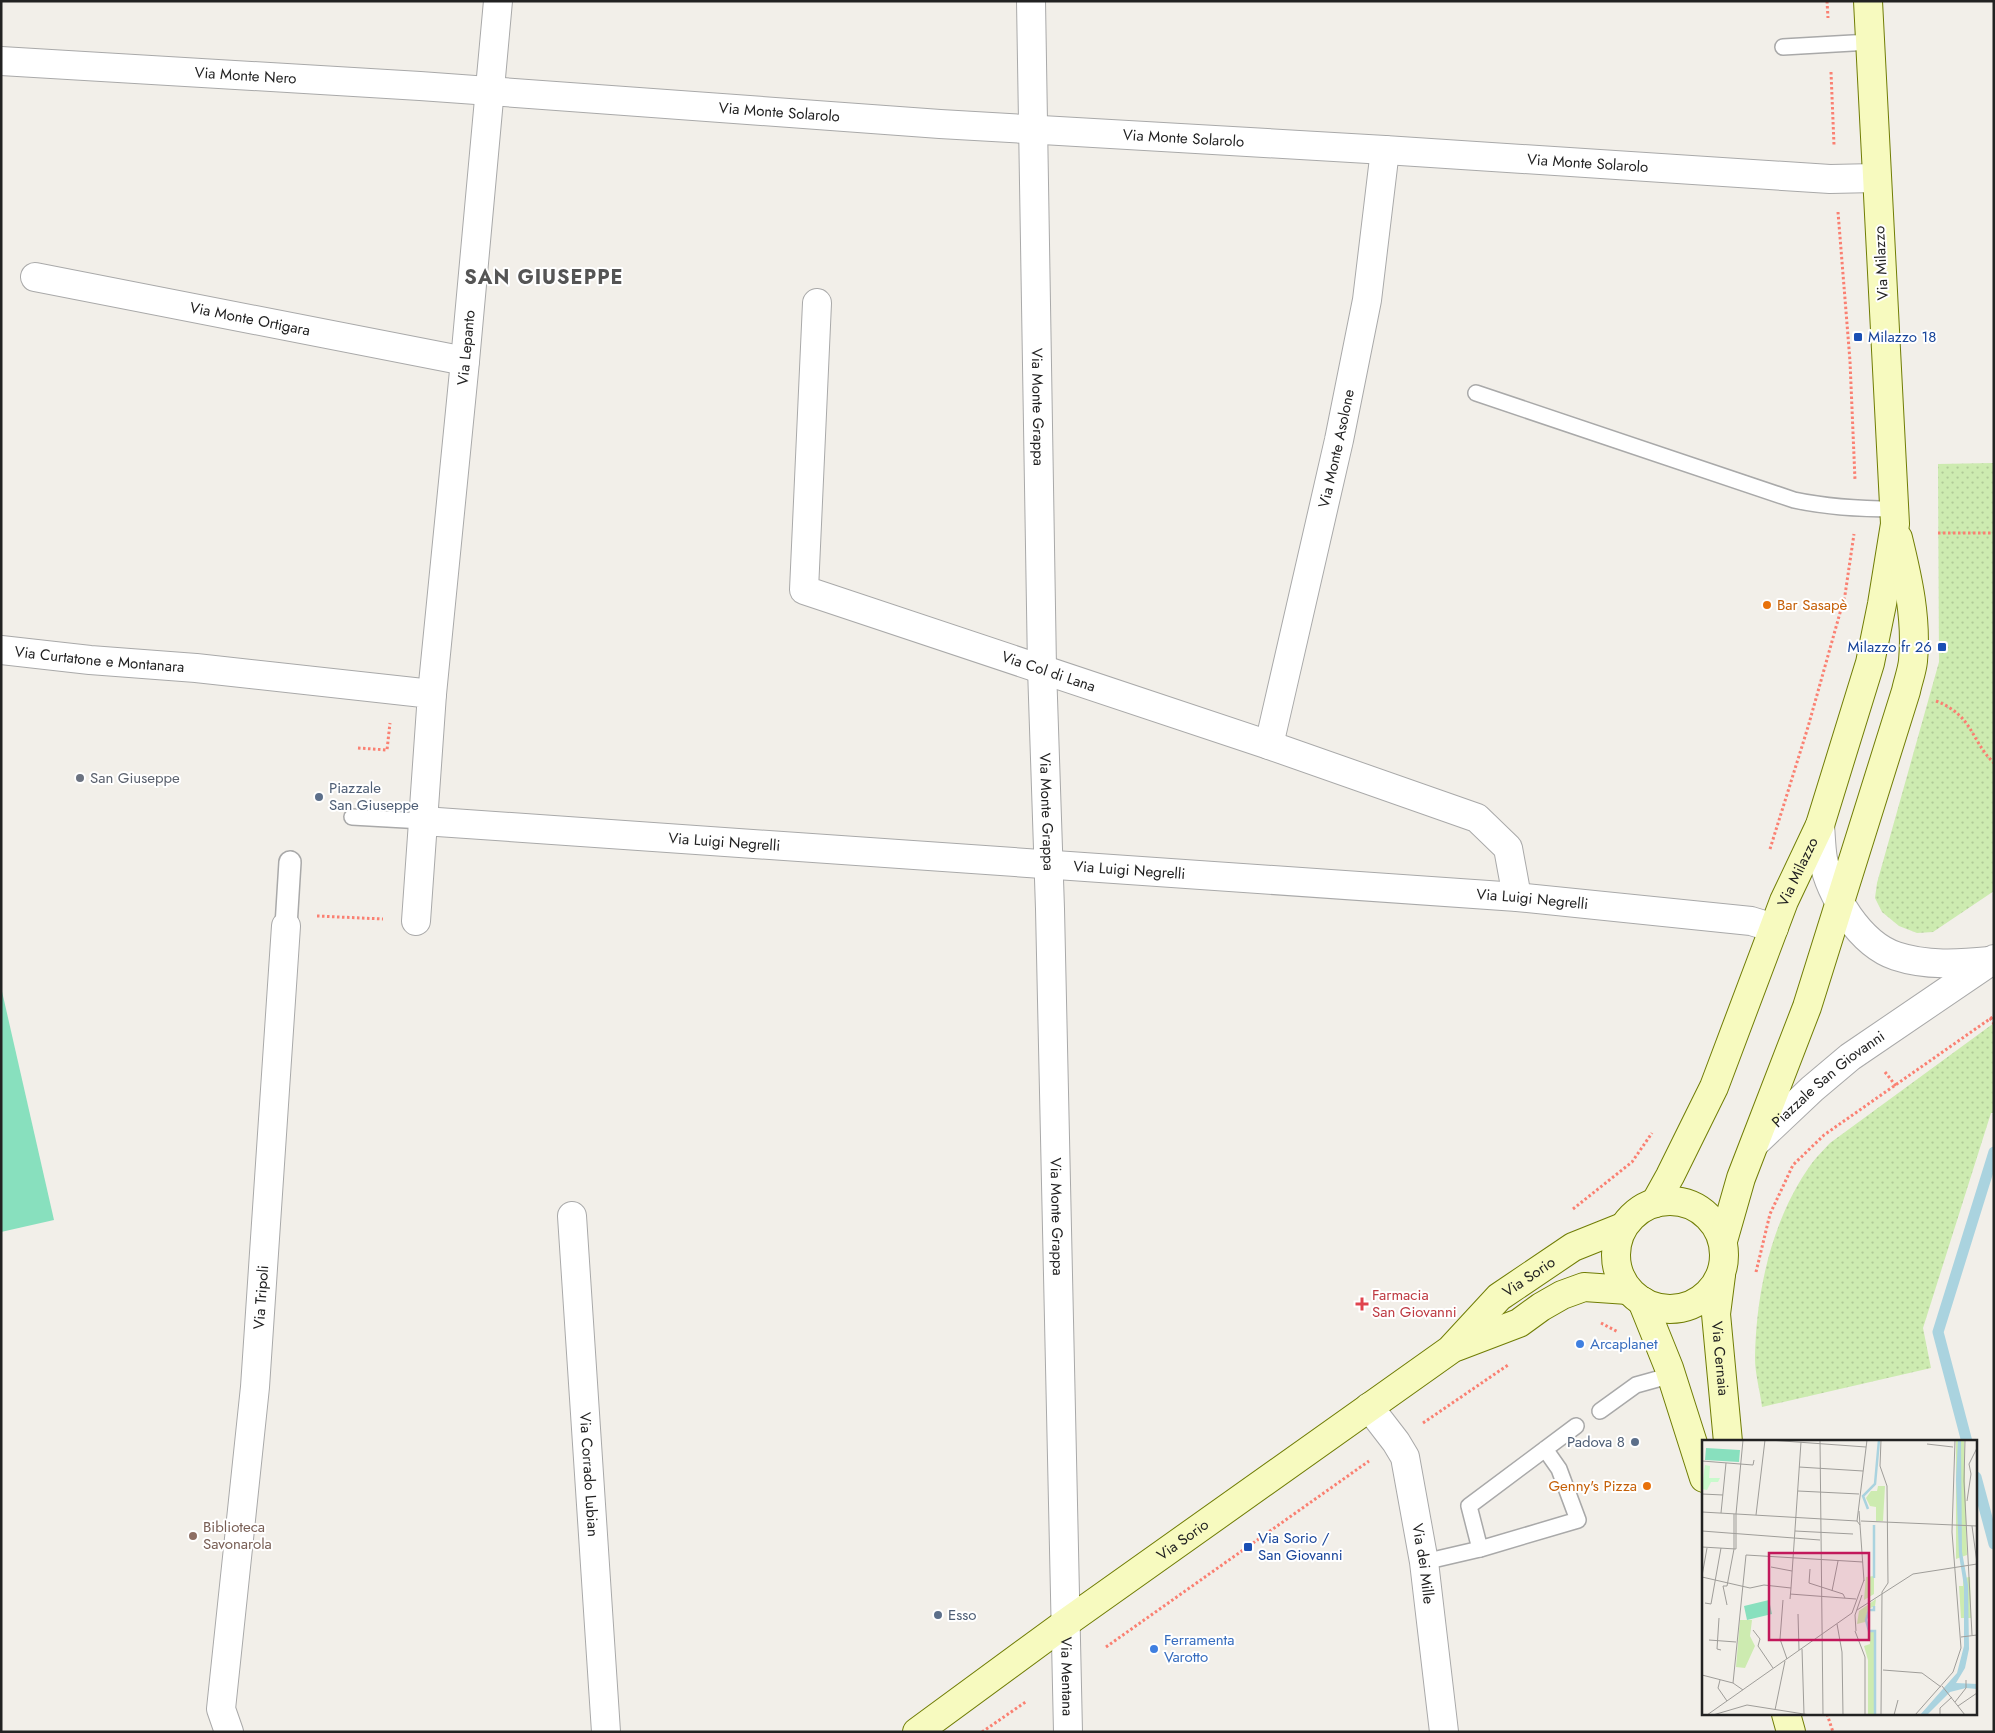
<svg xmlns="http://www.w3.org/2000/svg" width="1995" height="1733" font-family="Jost,sans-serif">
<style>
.grass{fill:url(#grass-dots)}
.pitch{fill:#88e0be}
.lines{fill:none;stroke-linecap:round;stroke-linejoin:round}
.stream{stroke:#aad3df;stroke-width:11}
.service-casing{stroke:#a9a9a9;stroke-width:18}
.pedestrian-casing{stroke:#a9a9a9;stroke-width:24}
.minor-casing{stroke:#a9a9a9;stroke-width:30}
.secondary-casing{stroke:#707d05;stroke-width:30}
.path{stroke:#fa8072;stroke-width:3;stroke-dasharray:2.5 2.5;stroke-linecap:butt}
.service{stroke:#fff;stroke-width:15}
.pedestrian{stroke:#fff;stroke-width:21}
.minor{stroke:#fff;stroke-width:28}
.secondary{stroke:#f7fabf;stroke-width:28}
.transit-dot{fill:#1a4fb4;stroke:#fff;stroke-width:2}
.food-dot{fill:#e8710a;stroke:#fff;stroke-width:2}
.worship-dot{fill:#6b7280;stroke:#fff;stroke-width:2}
.service-dot{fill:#5c6f8a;stroke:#fff;stroke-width:2}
.health-dot{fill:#e0444e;stroke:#fff;stroke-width:2}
.shop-dot{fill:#3f7fe0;stroke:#fff;stroke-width:2}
.education-dot{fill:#8d6e63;stroke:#fff;stroke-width:2}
.labels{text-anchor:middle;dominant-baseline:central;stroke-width:4;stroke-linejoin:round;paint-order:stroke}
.street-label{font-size:15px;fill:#222;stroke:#fff}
.transit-label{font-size:15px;fill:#164399;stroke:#fff;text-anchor:start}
.food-label{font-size:15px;fill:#c56008;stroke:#fff;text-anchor:start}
.worship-label{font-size:15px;fill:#5b616d;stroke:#fff;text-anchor:start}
.service-label{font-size:15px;fill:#4e5e75;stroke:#fff;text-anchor:start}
.health-label{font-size:15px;fill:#be3a42;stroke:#fff;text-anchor:start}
.shop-label{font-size:15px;fill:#366cbe;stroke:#fff;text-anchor:start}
.education-label{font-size:15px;fill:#785e54;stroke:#fff;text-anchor:start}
.district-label{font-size:20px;font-weight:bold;letter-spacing:1px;fill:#555;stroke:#fff}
.inset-river{fill:none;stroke:#aad3df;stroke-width:2.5}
.inset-road{fill:none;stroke:#9f9d99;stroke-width:1}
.view{fill:#c2185b;fill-opacity:0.15;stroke:#c2185b;stroke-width:2.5}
.inset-edge{fill:none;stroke:#222;stroke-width:2.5}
</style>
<defs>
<pattern id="grass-dots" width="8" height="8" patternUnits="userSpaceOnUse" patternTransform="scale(1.25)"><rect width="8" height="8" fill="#cdebb0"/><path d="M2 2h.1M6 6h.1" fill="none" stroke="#b0c997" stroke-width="1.8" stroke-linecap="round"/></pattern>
</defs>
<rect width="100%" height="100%" fill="#f2efe9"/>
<!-- grass -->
<g class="grass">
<polygon points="1994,463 1994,891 1933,932 1917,933 1899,926 1882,912 1875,898 1877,883 1939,662 1938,464"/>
<path d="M 1994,1023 L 1994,1113 L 1991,1113 L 1923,1328 L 1931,1368 L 1762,1407 C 1760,1391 1755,1374 1755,1358 C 1756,1291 1772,1218 1812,1163 C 1817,1156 1824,1150 1830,1143 Z"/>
</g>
<!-- pitch -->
<polygon class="pitch" points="1,987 54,1220 1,1232"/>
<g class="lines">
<!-- stream -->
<g class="stream">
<polyline points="1967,1442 1938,1332 1994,1152"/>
<polyline points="1976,1477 1994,1544"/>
</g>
<!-- service casing -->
<g class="service-casing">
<g id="service">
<polyline points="1783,47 1870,42"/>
<path d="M 1476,393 L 1794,500 C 1827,507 1860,509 1894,509"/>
<polyline points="352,817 423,821"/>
<polyline points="1600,1411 1636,1385 1672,1375"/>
<polyline points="1545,1449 1559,1469 1578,1520 1480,1549 1469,1506 1576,1426"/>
<polyline points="1424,1562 1480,1549"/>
</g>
</g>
<!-- pedestrian casing -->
<g class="pedestrian-casing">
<polyline id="pedestrian" points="286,926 290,862"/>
</g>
<!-- minor casing -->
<g class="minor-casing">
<g id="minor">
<path id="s1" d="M 1031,1 L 1042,668 L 1050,909 L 1068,1732"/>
<path id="s2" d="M 1,61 L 420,86 L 940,124 L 1385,150 L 1830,179 L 1876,178"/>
<path id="s3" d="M 35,277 L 465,361"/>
<path id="s4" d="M 817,303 L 804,590 L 1269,745 L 1477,818 L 1508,848 L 1517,897"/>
<path id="s5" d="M 1,650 L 90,660 L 196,668 L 432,694 L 416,921"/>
<path id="s6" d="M 432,694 L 465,361 L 498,1"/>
<path id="s7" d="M 1269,745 L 1339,440 L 1367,300 L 1385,150"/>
<path id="s8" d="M 423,821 L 1517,897 L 1751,921 L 1774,928"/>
<path d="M 1820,825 C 1821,836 1821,848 1823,859 C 1830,895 1860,944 1896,956 C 1926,966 1959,964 1990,961"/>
<path id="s9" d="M 1756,1142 L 1812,1089 L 1850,1057 L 1994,959"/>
<path id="s10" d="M 572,1216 L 606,1732"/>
<path id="s11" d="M 1369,1407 L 1396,1442 L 1405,1457 L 1424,1562 L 1444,1732"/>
<path id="s12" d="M 229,1732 L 221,1709 L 255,1387 L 286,926"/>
</g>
</g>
<!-- secondary casing -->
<g class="secondary-casing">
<g id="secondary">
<circle cx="1670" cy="1255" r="54"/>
<path id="s13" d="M 1655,1203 L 1670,1176 L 1714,1087 L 1784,901 L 1820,825 L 1870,663 L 1882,604 L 1895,524 L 1868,1"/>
<path d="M 1723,1241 L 1741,1178 L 1807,1007 L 1906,691 C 1908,681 1912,671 1913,661 C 1917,619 1908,579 1898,538"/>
<path id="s14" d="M 1721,1275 L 1716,1314 L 1728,1442"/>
<polyline points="1642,1301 1669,1368 1704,1478"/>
<polyline points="1456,1347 1519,1323 1541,1307 1562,1295 1584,1287 1628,1290"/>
<polyline points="1786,1714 1791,1732"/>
<path id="s15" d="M 917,1732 L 1067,1622 L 1450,1350 L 1499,1297 L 1573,1247 L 1623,1227"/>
</g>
</g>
<!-- path -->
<g class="path">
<polyline points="1827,1 1828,18"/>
<polyline points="1831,72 1834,145"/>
<polyline points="1838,212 1850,361 1855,480"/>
<polyline points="1938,533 1994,533"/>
<path d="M 1936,701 C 1974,716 1970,740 1994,763"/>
<polyline points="358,748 387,750 390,723"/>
<polyline points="1770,849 1808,727 1845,595 1854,534"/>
<polyline points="317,916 383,919"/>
<polyline points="1990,1018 1994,1024"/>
<polyline points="1885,1072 1896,1086"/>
<polyline points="1573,1209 1632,1162 1652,1133"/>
<polyline points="1756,1272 1770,1214 1793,1165 1824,1135 1994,1016"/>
<polyline points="1601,1323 1618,1332"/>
<polyline points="1423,1423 1508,1365"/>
<polyline points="1106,1647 1369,1461"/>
<polyline points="1827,1714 1833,1732"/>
<polyline points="982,1732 1027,1701"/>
</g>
<!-- service -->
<use href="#service" class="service"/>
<!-- pedestrian -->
<use href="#pedestrian" class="pedestrian"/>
<!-- minor -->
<use href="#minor" class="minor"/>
<!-- secondary -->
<use href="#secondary" class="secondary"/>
</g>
<!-- markers -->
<g class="transit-dot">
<rect x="1853" y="332" width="10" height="10" rx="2.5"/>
<rect x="1937" y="642" width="10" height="10" rx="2.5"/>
<rect x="1243" y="1542" width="10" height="10" rx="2.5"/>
</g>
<g class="food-dot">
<circle cx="1767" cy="605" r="5"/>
<circle cx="1647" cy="1486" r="5"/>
</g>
<circle class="worship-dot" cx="80" cy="778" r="5"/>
<g class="service-dot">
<circle cx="319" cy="797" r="5"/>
<circle cx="1635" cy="1442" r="5"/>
<circle cx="938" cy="1615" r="5"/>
</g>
<path class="health-dot" d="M1359.5 1296.5h5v5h5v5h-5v5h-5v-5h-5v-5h5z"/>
<g class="shop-dot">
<circle cx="1580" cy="1344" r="5"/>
<circle cx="1154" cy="1649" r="5"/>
</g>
<circle class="education-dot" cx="193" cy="1536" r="5"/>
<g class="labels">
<!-- street labels -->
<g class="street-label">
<text stroke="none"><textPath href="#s2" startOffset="245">Via Monte Nero</textPath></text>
<text stroke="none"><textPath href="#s2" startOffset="780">Via Monte Solarolo</textPath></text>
<text stroke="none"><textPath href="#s2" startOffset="1185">Via Monte Solarolo</textPath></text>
<text stroke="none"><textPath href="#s2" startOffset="1590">Via Monte Solarolo</textPath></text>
<text transform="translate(1881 263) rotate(-93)">Via Milazzo</text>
<text stroke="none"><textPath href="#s3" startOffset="219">Via Monte Ortigara</textPath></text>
<text stroke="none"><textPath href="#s6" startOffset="348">Via Lepanto</textPath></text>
<text stroke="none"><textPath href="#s1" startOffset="406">Via Monte Grappa</textPath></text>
<text stroke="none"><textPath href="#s7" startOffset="304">Via Monte Asolone</textPath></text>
<text stroke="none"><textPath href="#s5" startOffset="99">Via Curtatone e Montanara</textPath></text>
<text stroke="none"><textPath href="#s4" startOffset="545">Via Col di Lana</textPath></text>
<text stroke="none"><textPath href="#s1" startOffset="811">Via Monte Grappa</textPath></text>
<text stroke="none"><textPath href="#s8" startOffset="302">Via Luigi Negrelli</textPath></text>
<text stroke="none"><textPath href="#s8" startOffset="708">Via Luigi Negrelli</textPath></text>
<text stroke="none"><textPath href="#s13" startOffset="361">Via Milazzo</textPath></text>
<text stroke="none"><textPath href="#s8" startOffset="1112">Via Luigi Negrelli</textPath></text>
<text stroke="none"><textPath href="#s9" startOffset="96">Piazzale San Giovanni</textPath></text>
<text stroke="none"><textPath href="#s1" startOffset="1216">Via Monte Grappa</textPath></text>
<text stroke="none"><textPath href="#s15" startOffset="764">Via Sorio</textPath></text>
<text stroke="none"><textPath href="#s12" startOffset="438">Via Tripoli</textPath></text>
<text stroke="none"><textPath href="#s14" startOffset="84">Via Cernaia</textPath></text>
<text stroke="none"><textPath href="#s10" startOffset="259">Via Corrado Lubian</textPath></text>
<text stroke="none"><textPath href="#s15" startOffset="328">Via Sorio</textPath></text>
<text stroke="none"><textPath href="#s11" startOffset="170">Via dei Mille</textPath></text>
<text stroke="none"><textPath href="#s1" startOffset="1676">Via Mentana</textPath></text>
</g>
<!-- transit labels -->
<g class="transit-label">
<text x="1868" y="337">Milazzo 18</text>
<text x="1932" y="647" text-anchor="end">Milazzo fr 26</text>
<text x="1258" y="1538">Via Sorio /<tspan x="1258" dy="17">San Giovanni</tspan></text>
</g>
<!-- food labels -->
<g class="food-label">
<text x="1777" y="605">Bar Sasapè</text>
<text x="1637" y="1486" text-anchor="end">Genny's Pizza</text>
</g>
<!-- worship labels -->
<g class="worship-label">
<text x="90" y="778">San Giuseppe</text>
</g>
<!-- service labels -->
<g class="service-label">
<text x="329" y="788">Piazzale<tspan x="329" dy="17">San Giuseppe</tspan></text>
<text x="1625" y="1442" text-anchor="end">Padova 8</text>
<text x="948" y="1615">Esso</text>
</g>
<!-- health labels -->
<g class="health-label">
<text x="1372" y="1295">Farmacia<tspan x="1372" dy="17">San Giovanni</tspan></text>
</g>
<!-- shop labels -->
<g class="shop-label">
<text x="1590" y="1344">Arcaplanet</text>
<text x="1164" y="1640">Ferramenta<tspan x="1164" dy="17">Varotto</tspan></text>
</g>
<!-- education labels -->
<g class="education-label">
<text x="203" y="1527">Biblioteca<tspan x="203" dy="17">Savonarola</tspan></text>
</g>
<!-- district labels -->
<g class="district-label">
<text x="544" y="277">SAN GIUSEPPE</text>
</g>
</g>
<!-- overview -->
<g transform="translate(1702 1440)">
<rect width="275" height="275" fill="#f2efe9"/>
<path d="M 254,0 L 262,0 L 265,115 L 254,119 ZM 176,46 L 183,46 L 181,81 L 174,81 L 174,67 L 168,66 L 164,58 L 169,51 L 175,51 ZM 172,136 L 172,154 L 162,160 L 164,137 ZM 268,137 L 269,178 L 259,178 L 257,146 L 261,146 L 261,138 ZM 174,159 L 173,166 L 166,169 L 163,182 L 155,184 L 157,171 ZM 38,180 L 50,180 L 48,196 L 53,206 L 43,228 L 34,227 ZM 167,192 L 172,192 L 172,275 L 166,275 L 166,220 L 162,206 L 168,204 Z" fill="#cdebb0"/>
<path d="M 3,25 L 8,26 L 7,38 L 18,38 L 16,42 L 9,42 L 5,50 L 0,49 Z" fill="#c8facc"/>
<path d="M 4,8 L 38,10 L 37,22 L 3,20 ZM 67,160 L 70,174 L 45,180 L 42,166 Z" fill="#88e0be"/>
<path d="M 256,0 L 259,0 L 260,112 L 266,145 L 267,209 L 263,228 L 254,243 L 275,244 L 275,249 L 264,248 L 248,252 L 225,275 L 218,275 L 255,233 L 262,206 L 262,146 L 257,115 L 254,39 Z" fill="#aad3df"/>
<path class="inset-river" d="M 166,69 L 161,56 L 173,44 L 177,0M 172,138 L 172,85M 172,166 L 172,170 L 167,170 L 164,180 L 167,191 L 173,191 L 173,275"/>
<path class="inset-road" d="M 67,0 L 164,7M 118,0 L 121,275M 179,0 L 178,26 L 185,46 L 186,143 L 180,152M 263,0 L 262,41 L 270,195M 225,4 L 251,7M 0,21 L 51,25 L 52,20M 97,27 L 161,31M 96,51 L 157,54M 0,54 L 21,55M 265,61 L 269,34 L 267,24 L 275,8M 157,71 L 162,141M 0,72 L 155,81M 19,73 L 24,23M 34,74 L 41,0M 54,75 L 63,0M 159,81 L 275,86M 158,85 L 155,81 L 165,0M 270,86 L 275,123M 0,91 L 118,100M 93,91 L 151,94M 0,107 L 34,109 L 34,74M 69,127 L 90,131M 108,129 L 107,143 L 141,154 L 143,158M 0,136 L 5,108M 0,137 L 48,148 L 62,145 L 89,148 L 88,159M 89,148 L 99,2M 130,151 L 136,121M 88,154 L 154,159M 81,160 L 78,199 L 85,219M 3,163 L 9,164 L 19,108M 25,165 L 21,146 L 25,146 L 32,109 L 32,74M 155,170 L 211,134 L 275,124M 96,174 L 97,210M 17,178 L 15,209 L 19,210M 135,184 L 140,212 L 141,275M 51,190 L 58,199 L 56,206 L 71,228M 153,191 L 163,217 L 163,275M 154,191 L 153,175 L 160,155M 259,197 L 275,195M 7,200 L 34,202M 100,209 L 102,274M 181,230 L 220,233 L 239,247M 0,235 L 31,243 L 41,250M 18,240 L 16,248 L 25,261M 31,243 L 44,115 L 161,122M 240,246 L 263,275M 253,262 L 264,248 L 264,240M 256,266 L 275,253M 73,270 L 83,221M 5,275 L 150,173 L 162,140M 11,275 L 45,265 L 108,275M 179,275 L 180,152M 192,275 L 196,260M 213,275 L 251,232 L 259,208 L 250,92 L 253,0M 238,275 L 238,268 L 250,257"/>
<path class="view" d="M 67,113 L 167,113 L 167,200 L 67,200 Z"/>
<rect width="275" height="275" class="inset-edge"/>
</g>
<!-- border -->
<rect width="1995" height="1733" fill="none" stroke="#222222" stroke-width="5"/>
</svg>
